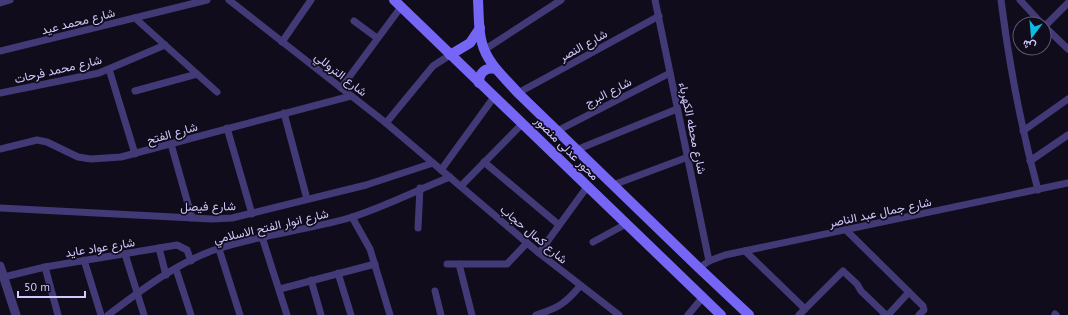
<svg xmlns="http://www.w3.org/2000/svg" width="1068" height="315" font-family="'PT Sans',Vazirmatn,sans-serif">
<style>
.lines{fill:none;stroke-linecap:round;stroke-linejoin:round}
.minor{stroke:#413a77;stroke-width:7}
.tertiary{stroke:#413a77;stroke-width:9}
.secondary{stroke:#7666f6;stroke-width:10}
.labels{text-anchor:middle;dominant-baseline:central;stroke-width:3.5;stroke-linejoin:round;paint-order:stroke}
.street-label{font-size:12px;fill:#d3c9fc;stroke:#100c1b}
</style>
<rect width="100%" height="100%" fill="#100c1b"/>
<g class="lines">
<!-- minor -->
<g class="minor">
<polyline points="229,0 386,123 539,253 619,315"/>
<polyline points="655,0 709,261"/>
<path d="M 1001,0 C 1009,64 1021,127 1038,190"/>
<polyline points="1020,0 1042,24"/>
<polyline points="0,3 10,0"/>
<polyline points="135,18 217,92"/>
<polyline points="354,21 377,38"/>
<polyline points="1044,26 1068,49"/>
<polyline points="1045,26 1068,3"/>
<polyline points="282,42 311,0"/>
<polyline points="484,50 561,0"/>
<polyline points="0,51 207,0"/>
<polyline points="109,69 135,154"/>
<polyline points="341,88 401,7"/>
<polyline points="135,91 197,74"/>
<polyline points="0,93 99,73 165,45"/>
<polyline points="518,93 659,16"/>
<polyline points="284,113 307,199"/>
<polyline points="386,123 433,66 450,55"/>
<polyline points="227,128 252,214"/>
<polyline points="557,131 670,73"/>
<polyline points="1023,131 1068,99"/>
<polyline points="171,144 192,218"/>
<polyline points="0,149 37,140 47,142 78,157 91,159 121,157 351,96"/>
<polyline points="576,150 677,109"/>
<polyline points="1030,161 1068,135"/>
<polyline points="484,162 559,225"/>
<polyline points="441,170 494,97"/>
<polyline points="613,185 688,157"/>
<polyline points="461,186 523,123"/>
<polyline points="0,208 212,219 232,218 366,185 433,163"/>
<polyline points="352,217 370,249 390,315"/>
<polyline points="418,228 420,188"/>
<polyline points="846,230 923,306 924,310 919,315"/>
<polyline points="262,237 287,315"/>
<polyline points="593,242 626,224"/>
<polyline points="159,248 166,275"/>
<polyline points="219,249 240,315"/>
<polyline points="745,251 805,309"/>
<polyline points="539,253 587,187"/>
<polyline points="125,254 144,315"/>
<polyline points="84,260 101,315"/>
<polyline points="447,264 507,264 527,243"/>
<polyline points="459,264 472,315"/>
<polyline points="45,267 58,315"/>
<polyline points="699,268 709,261 725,255 1068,183"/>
<polyline points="176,269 191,315"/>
<polyline points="338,273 351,315"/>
<polyline points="4,277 45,267 177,245 187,250 191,261"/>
<polyline points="311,280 321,315"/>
<polyline points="280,289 375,264"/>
<polyline points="435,291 441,315"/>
<polyline points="1055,314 1056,315"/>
<path d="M 108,315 C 140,291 175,264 214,250 C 257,235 304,231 349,218 C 382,208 417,190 450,177"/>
<path d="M 536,315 C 558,308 565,304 580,286"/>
<polyline points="688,315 703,297"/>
<polyline points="799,315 843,271 857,284 861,291 886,315"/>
<polyline points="888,315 909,292"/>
</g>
<!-- tertiary -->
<polyline class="tertiary" points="0,266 16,315"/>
<!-- secondary -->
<g class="secondary">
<polyline points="394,0 721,315"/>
<path d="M 478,0 C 479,14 478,30 482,43 C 487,63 505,78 518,93 L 699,268 L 749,315"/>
<polyline points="450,55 470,43 480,28"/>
<path d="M 479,83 C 479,72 486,67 496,69"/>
</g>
</g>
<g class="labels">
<!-- street labels -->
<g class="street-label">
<text transform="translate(78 21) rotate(-14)">شارع محمد عيد</text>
<text transform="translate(583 45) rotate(-29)">شارع النصر</text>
<text transform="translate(58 69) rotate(-13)">شارع محمد فرحات</text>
<text transform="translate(341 74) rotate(38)">شارع التروللي</text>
<text transform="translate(608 92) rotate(-27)">شارع البرج</text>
<text transform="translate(693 128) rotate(78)">شارع محطه الكهرباء</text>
<text transform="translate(172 133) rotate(-16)">شارع الفتح</text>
<text transform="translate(567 148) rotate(45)">محور عدلى منصور</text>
<text transform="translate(208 206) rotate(-1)">شارع فيصل</text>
<text transform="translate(880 212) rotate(-12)">شارع جمال عبد الناصر</text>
<text transform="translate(271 226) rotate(-13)">شارع انوار الفتح الاسلامي</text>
<text transform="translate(534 234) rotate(40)">شارع كمال حجاب</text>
<text transform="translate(100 247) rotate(-9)">شارع عواد عايد</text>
</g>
</g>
<!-- north arrow -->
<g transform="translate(1032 36) rotate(196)"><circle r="19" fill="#100c1b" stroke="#5e5875"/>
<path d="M0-3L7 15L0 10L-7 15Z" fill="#0ebbe3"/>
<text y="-6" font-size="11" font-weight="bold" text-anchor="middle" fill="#d3c9fc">ش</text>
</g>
<!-- scale -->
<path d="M18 291v6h67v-6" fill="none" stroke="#d3c9fc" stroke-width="2"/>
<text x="24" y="291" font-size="12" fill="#d3c9fc" stroke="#100c1b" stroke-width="3" paint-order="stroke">50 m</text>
</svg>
